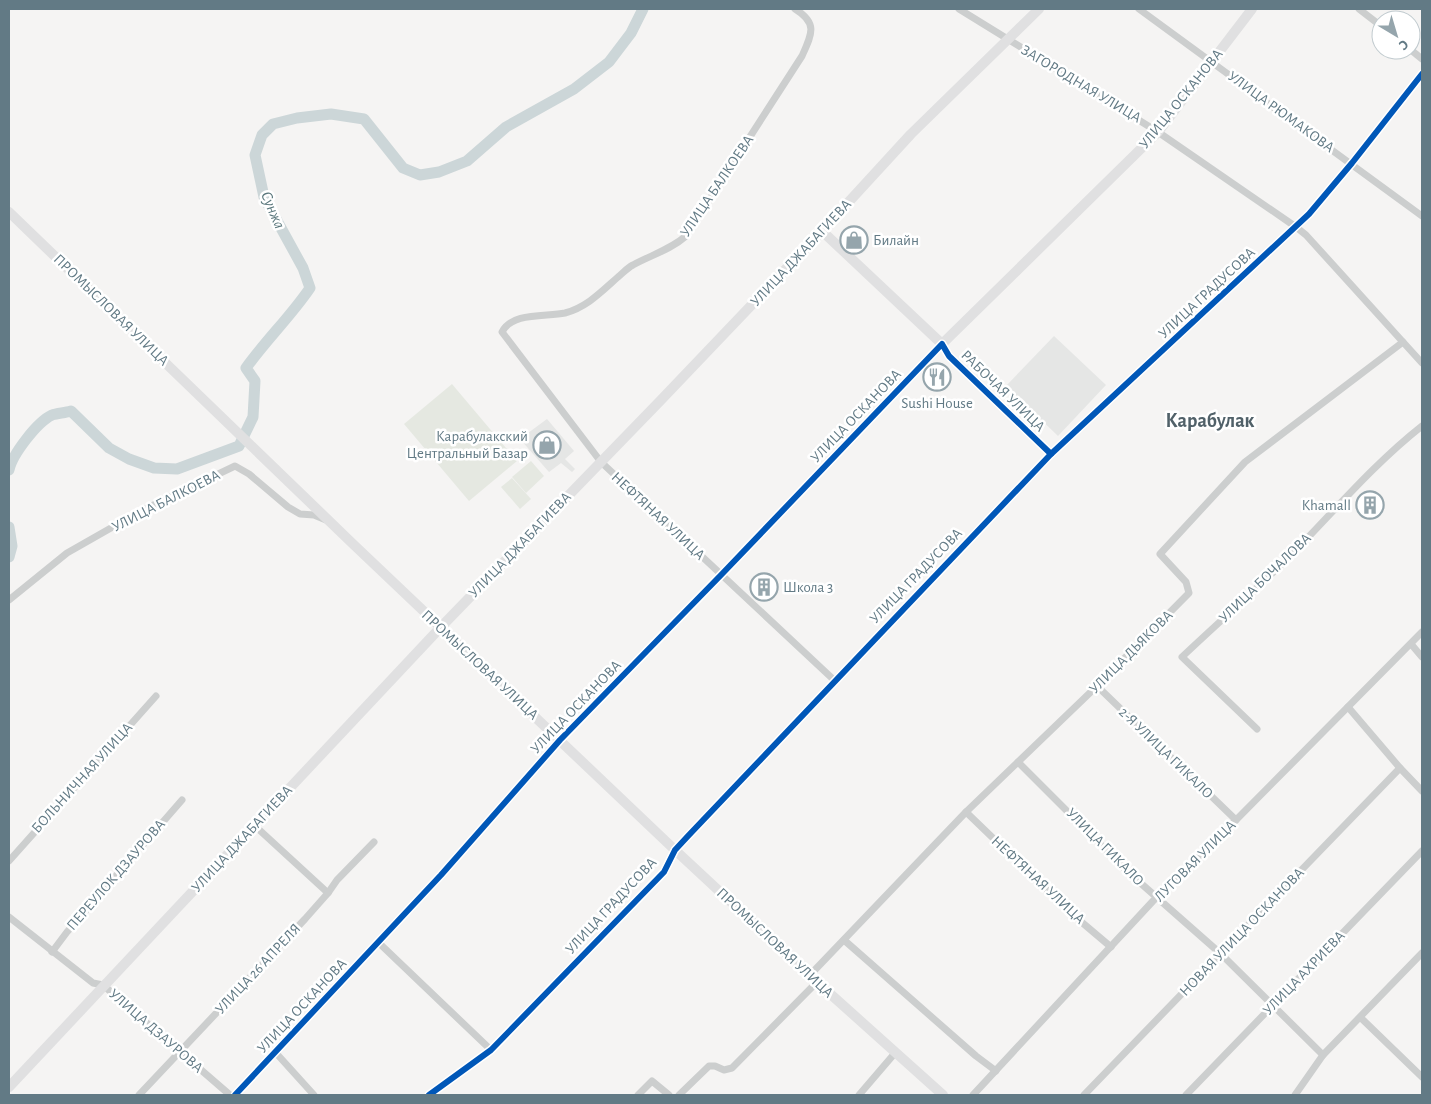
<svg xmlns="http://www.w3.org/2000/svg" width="1431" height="1104" font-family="'Alegreya Sans',sans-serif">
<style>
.built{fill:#e5e6e5}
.green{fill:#e5e8e1}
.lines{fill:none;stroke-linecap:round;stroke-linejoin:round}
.river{stroke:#ccd6d8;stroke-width:11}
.street{stroke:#cccece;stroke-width:7}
.secondary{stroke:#e0e0e1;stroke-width:10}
.cycleway-casing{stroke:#fff;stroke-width:9}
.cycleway{stroke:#0057b8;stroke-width:6}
.labels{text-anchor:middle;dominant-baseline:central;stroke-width:5;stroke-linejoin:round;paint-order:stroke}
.street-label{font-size:15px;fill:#627a85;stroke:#fff}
.poi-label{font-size:15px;fill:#627a85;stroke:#fff;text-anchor:start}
.water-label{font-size:16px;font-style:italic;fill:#59767b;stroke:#fff}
.district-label{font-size:20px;font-weight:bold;fill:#516169;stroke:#fff}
</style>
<rect width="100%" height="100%" fill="#f5f4f3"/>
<!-- built -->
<g class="built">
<polygon points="1054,336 1106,385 1058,436 1006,386"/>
<polygon points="547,419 574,451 565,459 575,469 572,472 561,463 549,472 520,439"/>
</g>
<!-- green -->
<g class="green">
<polygon points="452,384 517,461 469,501 404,424"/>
<polygon points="531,461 544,476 526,493 512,477"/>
<polygon points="512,478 531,499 520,509 501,487"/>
</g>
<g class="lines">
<!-- river -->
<g class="river">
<path d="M 9,470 C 12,455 37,422 52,415 C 57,413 65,413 71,411 L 109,448 L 129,459 L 154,468 L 177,469 L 239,446 L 253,417 L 255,381 L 246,368 C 266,340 291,316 310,288 L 303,268 L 264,197 L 255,155 L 262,135 L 273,124 L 297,118 L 331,114 L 364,119 L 403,168 L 420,175 L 439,172 L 467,161 L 506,127 L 574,89 L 609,62 L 631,33 L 643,9"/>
<polyline points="9,527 12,546 9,557"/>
</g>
<!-- street -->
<g class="street">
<path d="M 795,9 C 818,23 812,34 802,56 L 686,236 C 670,250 651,255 633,265 C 627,268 623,273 618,277 C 601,292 587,307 565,313 C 546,317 512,312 502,332 L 601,462 L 834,680"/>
<polyline points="959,9 1158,132 1296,227 1306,235 1422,363"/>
<polyline points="1139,9 1422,216"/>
<polyline points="1359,9 1381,26"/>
<polyline points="1411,50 1422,59"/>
<polyline points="9,600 67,553 139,512 235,466 249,474 288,507 300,514 314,515 326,520"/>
<polyline points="1411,644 1422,657"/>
<polyline points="1097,686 1236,820"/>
<polyline points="1348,707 1400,768 1422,791"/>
<path d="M 1257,729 L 1182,657 C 1219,622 1258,588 1294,552 C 1336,509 1375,463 1422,426"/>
<polyline points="1018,762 1128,872 1221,954 1323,1055"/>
<polyline points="966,812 1072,914 1111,947"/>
<polyline points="254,825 328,893"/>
<polyline points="9,861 156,696"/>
<polyline points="9,917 93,983 103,985 230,1095"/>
<polyline points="844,940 976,1056 996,1071"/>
<polyline points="379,943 491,1050"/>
<polyline points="52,952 67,932 182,800"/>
<polyline points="810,975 966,812 1097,686 1189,593 1186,582 1160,554 1245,462 1403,342"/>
<polyline points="1361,1018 1422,1077"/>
<polyline points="276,1053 314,1095"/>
<polyline points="139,1095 305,919 328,893 337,880 374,842"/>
<polyline points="235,1095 441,875 560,740 721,575 942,344 949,356 1051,454"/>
<polyline points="429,1095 491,1050 664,872 675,850 688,836 1051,454 1309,214 1352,163 1422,74"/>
<polyline points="638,1095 652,1081 669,1095"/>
<polyline points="679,1095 709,1066 715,1066 724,1070 732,1068 817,982"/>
<polyline points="859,1095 895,1053"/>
<polyline points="973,1095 1153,901 1236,820 1422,632"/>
<polyline points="1084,1095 1400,768"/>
<polyline points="1186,1095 1422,851"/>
<polyline points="1295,1095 1323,1055 1422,953"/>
</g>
<!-- secondary -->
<g class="secondary">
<polyline points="9,212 353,544 675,850 817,982 943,1095"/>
<polyline points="822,231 942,344 1158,132 1252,9"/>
<polyline points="9,1087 440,628 661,400 822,231 911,134 1039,9"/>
</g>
<!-- cycleway casing -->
<g class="cycleway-casing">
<g id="cycleway">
<polyline points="235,1095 441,875 560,740 721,575 942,344 949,356 1051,454"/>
<polyline points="429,1095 491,1050 664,872 675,850 688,836 1051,454 1309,214 1352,163 1422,74"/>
</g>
</g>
<!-- cycleway -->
<use href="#cycleway" class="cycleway"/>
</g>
<!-- icons -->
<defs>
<g id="shop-ring" transform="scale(1.4375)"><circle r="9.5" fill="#fff" stroke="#95a5ac" stroke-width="1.5"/><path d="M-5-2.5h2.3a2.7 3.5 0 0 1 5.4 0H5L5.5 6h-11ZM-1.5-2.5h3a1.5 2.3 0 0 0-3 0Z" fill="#95a5ac"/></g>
<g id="restaurant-ring" transform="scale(1.4375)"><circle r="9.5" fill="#fff" stroke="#95a5ac" stroke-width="1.5"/><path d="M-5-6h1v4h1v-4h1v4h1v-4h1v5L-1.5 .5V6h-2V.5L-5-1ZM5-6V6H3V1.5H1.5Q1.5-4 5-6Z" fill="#95a5ac"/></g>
<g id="building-ring" transform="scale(1.4375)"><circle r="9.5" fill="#fff" stroke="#95a5ac" stroke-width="1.5"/><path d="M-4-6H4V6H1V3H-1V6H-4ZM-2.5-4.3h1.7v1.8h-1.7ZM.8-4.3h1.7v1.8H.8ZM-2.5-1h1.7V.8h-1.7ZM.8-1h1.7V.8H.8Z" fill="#95a5ac"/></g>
</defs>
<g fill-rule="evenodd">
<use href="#shop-ring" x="854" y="240"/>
<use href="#restaurant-ring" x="937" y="377"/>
<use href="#shop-ring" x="547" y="445"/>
<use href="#building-ring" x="1370" y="505"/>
<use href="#building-ring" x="764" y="587"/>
</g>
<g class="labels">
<!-- street labels -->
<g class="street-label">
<text transform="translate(1081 84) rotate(31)">ЗАГОРОДНАЯ УЛИЦА</text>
<text transform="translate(1181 99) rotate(-51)">УЛИЦА ОСКАНОВА</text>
<text transform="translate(1281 112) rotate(36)">УЛИЦА РЮМАКОВА</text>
<text transform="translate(717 186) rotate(-56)">УЛИЦА БАЛКОЕВА</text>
<text transform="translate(801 253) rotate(-47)">УЛИЦА ДЖАБАГИЕВА</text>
<text transform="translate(1207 293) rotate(-43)">УЛИЦА ГРАДУСОВА</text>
<text transform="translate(111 310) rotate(44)">ПРОМЫСЛОВАЯ УЛИЦА</text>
<text transform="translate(1003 391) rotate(44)">РАБОЧАЯ УЛИЦА</text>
<text transform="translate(856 416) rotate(-46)">УЛИЦА ОСКАНОВА</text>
<text transform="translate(166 501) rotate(-27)">УЛИЦА БАЛКОЕВА</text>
<text transform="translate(658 516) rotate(43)">НЕФТЯНАЯ УЛИЦА</text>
<text transform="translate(520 545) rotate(-46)">УЛИЦА ДЖАБАГИЕВА</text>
<text transform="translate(916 576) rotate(-46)">УЛИЦА ГРАДУСОВА</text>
<text transform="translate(1265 578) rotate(-44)">УЛИЦА БОЧАЛОВА</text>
<text transform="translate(1131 652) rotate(-45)">УЛИЦА ДЬЯКОВА</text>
<text transform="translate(480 665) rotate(43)">ПРОМЫСЛОВАЯ УЛИЦА</text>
<text transform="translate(576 707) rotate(-46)">УЛИЦА ОСКАНОВА</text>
<text transform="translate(1166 753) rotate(44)">2-Я УЛИЦА ГИКАЛО</text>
<text transform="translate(82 778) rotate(-48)">БОЛЬНИЧНАЯ УЛИЦА</text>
<text transform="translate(242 839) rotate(-47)">УЛИЦА ДЖАБАГИЕВА</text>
<text transform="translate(1105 847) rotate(45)">УЛИЦА ГИКАЛО</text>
<text transform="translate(1195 861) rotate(-45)">ЛУГОВАЯ УЛИЦА</text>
<text transform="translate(116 875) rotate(-49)">ПЕРЕУЛОК ДЗАУРОВА</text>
<text transform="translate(1038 880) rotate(43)">НЕФТЯНАЯ УЛИЦА</text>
<text transform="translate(611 906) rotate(-47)">УЛИЦА ГРАДУСОВА</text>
<text transform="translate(1242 932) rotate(-46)">НОВАЯ УЛИЦА ОСКАНОВА</text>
<text transform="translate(775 943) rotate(43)">ПРОМЫСЛОВАЯ УЛИЦА</text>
<text transform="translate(258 969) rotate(-47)">УЛИЦА 26 АПРЕЛЯ</text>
<text transform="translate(1304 973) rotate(-46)">УЛИЦА АХРИЕВА</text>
<text transform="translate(302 1006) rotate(-47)">УЛИЦА ОСКАНОВА</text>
<text transform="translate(156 1031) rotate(41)">УЛИЦА ДЗАУРОВА</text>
</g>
<!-- poi labels -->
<g class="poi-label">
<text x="873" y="240">Билайн</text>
<text x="937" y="403" text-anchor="middle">Sushi House</text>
<text x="528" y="436" text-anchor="end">Карабулакский<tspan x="528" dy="17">Центральный Базар</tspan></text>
<text x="1351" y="505" text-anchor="end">Khamall</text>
<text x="783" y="587">Школа 3</text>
</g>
<!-- water labels -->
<g class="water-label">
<text transform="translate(273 210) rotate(67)">Сунжа</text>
</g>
<!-- district labels -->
<g class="district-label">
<text x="1210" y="421">Карабулак</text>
</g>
</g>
<!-- border -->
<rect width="1431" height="1104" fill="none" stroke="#627a85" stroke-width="20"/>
<!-- north arrow -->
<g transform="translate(1396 35) rotate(142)"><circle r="24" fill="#ffffff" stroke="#c0cace"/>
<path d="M0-4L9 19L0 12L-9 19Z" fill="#95a5ac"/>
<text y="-8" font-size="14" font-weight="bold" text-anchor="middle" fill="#627a85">С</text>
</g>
</svg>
